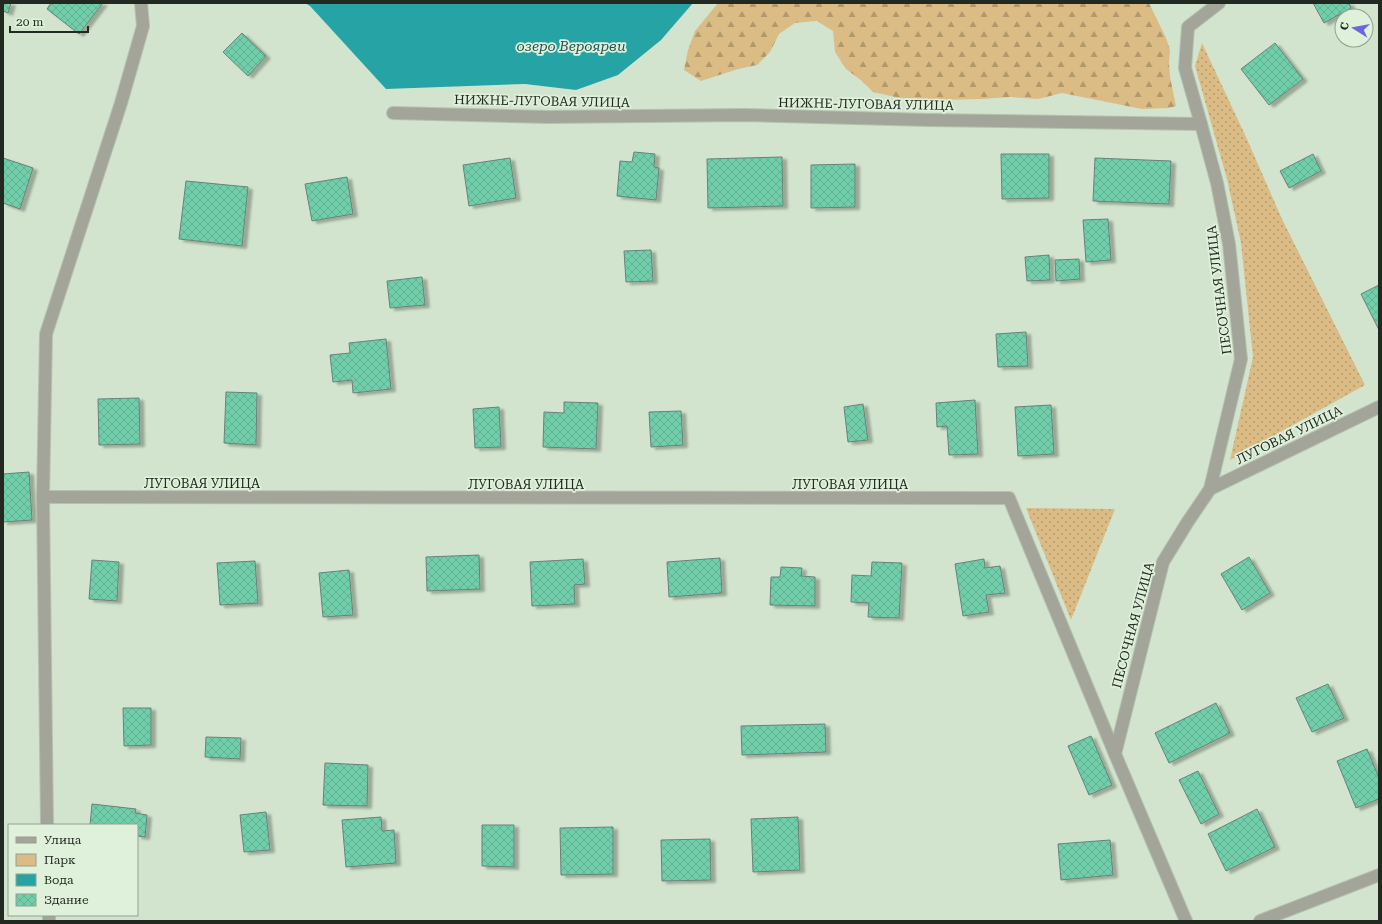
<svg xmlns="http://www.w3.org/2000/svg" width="1382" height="924" font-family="'Roboto Serif',serif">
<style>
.green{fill:url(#green-dots)}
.forest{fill:url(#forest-firs)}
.water{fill:#26a4a5}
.building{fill:url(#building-cross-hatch);stroke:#678277;filter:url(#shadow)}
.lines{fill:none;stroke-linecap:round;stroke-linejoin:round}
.minor-casing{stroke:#b3c2af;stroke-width:14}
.minor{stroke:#a4a59a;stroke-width:12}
.labels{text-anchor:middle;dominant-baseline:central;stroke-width:3.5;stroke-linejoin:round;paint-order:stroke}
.street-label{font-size:13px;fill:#222920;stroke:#e0f1db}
.water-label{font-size:14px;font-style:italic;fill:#1f5252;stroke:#e0f1db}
</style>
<defs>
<pattern id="green-dots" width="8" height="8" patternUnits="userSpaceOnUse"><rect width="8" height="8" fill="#dbbc84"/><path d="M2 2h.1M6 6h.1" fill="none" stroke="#b1996c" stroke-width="1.8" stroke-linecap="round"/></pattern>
<pattern id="forest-firs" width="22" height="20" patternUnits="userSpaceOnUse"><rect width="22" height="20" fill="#dbbc84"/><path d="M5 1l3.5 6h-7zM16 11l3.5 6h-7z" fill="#b1996c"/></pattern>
<pattern id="building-cross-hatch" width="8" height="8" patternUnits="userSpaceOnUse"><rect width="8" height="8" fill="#71ceab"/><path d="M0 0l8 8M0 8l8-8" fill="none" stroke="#62b193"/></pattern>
<filter id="shadow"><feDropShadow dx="4.5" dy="2.5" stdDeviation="1" flood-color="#0004"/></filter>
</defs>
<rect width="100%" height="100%" fill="#d3e4ce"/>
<!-- green -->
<g class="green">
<polygon points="1202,43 1246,137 1282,219 1365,385 1230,460 1253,357 1241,243 1227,179 1195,66"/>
<polygon points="1026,508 1115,509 1071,620"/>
</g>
<!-- forest -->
<polygon class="forest" points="718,3 1149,3 1166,38 1170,50 1169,64 1170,77 1176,106 1169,108 1142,109 1062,93 1038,99 1010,97 982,99 928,100 900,98 873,92 862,81 846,69 835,52 833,31 817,21 795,23 779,34 770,52 757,65 738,69 701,81 684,70 688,50 695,31"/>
<!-- water -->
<polygon class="water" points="305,3 693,3 661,40 618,75 576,90 525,84 386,89 310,6"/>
<!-- building -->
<g class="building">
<polygon points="3,3 11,3 8,13 3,11"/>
<polygon points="51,3 103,3 79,34 47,9"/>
<polygon points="1313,3 1349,3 1351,8 1324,23"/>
<polygon points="242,33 266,56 248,76 223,52"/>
<polygon points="1275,43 1303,79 1269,105 1241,69"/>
<polygon points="634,152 655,154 654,167 659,168 656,200 617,196 620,161 632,162"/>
<polygon points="1001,154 1049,154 1049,198 1002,199"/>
<polygon points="1313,154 1321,171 1289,188 1280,171"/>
<polygon points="782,157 783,206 708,208 707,159"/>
<polygon points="3,158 33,168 20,209 3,203"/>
<polygon points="510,158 516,198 469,206 463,165"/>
<polygon points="1095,158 1171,161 1169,204 1093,201"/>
<polygon points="855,164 855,207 811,208 811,165"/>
<polygon points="347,177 353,214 312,221 305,184"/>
<polygon points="186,181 248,187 242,246 179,239"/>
<polygon points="1108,219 1111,260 1086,262 1083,220"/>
<polygon points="651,250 653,281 626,282 624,251"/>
<polygon points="1049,255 1050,280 1027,281 1025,257"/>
<polygon points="1079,259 1080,279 1056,281 1055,260"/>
<polygon points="422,277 425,305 390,308 387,281"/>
<polygon points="1379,285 1379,330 1361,294"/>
<polygon points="1026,332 1028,366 998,367 996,334"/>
<polygon points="386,339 391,389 353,393 352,380 333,382 330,355 350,353 349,343"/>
<polygon points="226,392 257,393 256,445 224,443"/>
<polygon points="139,398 140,444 99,445 98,399"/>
<polygon points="975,400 978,454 949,455 947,426 937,427 936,403"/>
<polygon points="564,402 598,403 596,449 543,447 544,412 564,413"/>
<polygon points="863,404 868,440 848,442 844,407"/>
<polygon points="1051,405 1054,454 1018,456 1015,407"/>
<polygon points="499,407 501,447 475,448 473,409"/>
<polygon points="681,411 683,445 651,447 649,412"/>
<polygon points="29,472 32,520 3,522 3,474"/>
<polygon points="479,555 480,589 427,591 426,557"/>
<polygon points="1249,557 1270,593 1242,610 1221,574"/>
<polygon points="720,558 722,593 669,597 667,562"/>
<polygon points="583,559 585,584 574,585 575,604 532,606 530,562"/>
<polygon points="984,559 985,568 1000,566 1005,593 986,595 989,612 963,616 955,564"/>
<polygon points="92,560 119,562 117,601 89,599"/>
<polygon points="255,561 258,603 220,605 217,563"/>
<polygon points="872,562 902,563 899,618 868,617 869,603 851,602 852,575 871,576"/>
<polygon points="781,567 802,568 801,576 815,577 815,606 770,605 771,577 780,577"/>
<polygon points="349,570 353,615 323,617 319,573"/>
<polygon points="1328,684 1344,718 1312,732 1296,698"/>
<polygon points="1216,703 1230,733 1169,763 1155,733"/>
<polygon points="123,708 151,708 151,745 124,746"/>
<polygon points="825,724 826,752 742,755 741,726"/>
<polygon points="1091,736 1112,785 1089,795 1068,746"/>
<polygon points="206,737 241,738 240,759 205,757"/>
<polygon points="1367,749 1379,778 1379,799 1356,808 1337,761"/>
<polygon points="325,763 368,765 367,806 323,805"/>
<polygon points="1198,771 1219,814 1201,824 1179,780"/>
<polygon points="92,804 136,809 135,813 147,815 145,837 137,836 137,825 90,825"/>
<polygon points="1257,809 1275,847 1226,871 1208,834"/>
<polygon points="266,812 270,850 244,852 240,815"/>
<polygon points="381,817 382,831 394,830 396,863 346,867 342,820"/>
<polygon points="798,817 800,870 753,872 751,819"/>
<polygon points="482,825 514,825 514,867 482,866"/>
<polygon points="613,827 613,874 561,875 560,828"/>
<polygon points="710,839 711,880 662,881 661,840"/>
<polygon points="1110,840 1113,875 1061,880 1058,844"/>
</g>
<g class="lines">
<!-- minor casing -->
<g class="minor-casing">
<g id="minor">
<polyline points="393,113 548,117 745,115 928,120 1201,124 1185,68 1188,27 1219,3"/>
<polyline points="1210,489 1379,407"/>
<polyline points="43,497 1009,498 1115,754"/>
<polyline points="47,825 43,497 46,334 121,103 143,26 141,3"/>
<polyline points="49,915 49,921"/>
<polyline points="1186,921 1115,754 1163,562 1187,523 1210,489 1241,359 1229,244 1217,183 1201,124"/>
<polyline points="1260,921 1379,875"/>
</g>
</g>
<!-- minor -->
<use href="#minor" class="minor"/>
</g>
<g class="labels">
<!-- street labels -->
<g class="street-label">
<text transform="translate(542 101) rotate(1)">НИЖНЕ-ЛУГОВАЯ УЛИЦА</text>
<text transform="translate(866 104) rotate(1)">НИЖНЕ-ЛУГОВАЯ УЛИЦА</text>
<text transform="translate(1219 290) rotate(-97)">ПЕСОЧНАЯ УЛИЦА</text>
<text transform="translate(1289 435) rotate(-26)">ЛУГОВАЯ УЛИЦА</text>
<text x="202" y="483">ЛУГОВАЯ УЛИЦА</text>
<text x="526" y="484">ЛУГОВАЯ УЛИЦА</text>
<text x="850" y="484">ЛУГОВАЯ УЛИЦА</text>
<text transform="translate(1133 625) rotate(-75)">ПЕСОЧНАЯ УЛИЦА</text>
</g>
<!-- water labels -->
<g class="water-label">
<text x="571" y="46">озеро Вероярви</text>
</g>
</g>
<!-- border -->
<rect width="1382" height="924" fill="none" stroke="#222920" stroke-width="8"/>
<!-- legend -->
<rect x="8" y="824" width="130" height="92" fill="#e0f1db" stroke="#94a190"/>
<rect x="16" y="837" width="20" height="6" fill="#a4a59a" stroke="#94a190"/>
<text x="44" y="844" font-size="12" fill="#222920">Улица</text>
<rect x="16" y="854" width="20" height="12" fill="#dbbc84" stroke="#94a190"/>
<text x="44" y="864" font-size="12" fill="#222920">Парк</text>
<rect x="16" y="874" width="20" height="12" fill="#26a4a5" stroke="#94a190"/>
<text x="44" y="884" font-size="12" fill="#222920">Вода</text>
<rect x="16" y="894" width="20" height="12" fill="url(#building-cross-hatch)" stroke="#94a190"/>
<text x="44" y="904" font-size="12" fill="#222920">Здание</text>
<!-- north arrow -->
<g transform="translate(1354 28) rotate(281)"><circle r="19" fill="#e0f1db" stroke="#94a190"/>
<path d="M0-3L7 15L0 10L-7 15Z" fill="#6a67e1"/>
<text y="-6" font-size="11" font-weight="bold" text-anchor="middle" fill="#222920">С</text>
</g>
<!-- scale -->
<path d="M10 26v6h78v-6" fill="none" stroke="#222920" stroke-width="2"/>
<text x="16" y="26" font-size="12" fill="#222920" stroke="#e0f1db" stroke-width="3" paint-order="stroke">20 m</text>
</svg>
